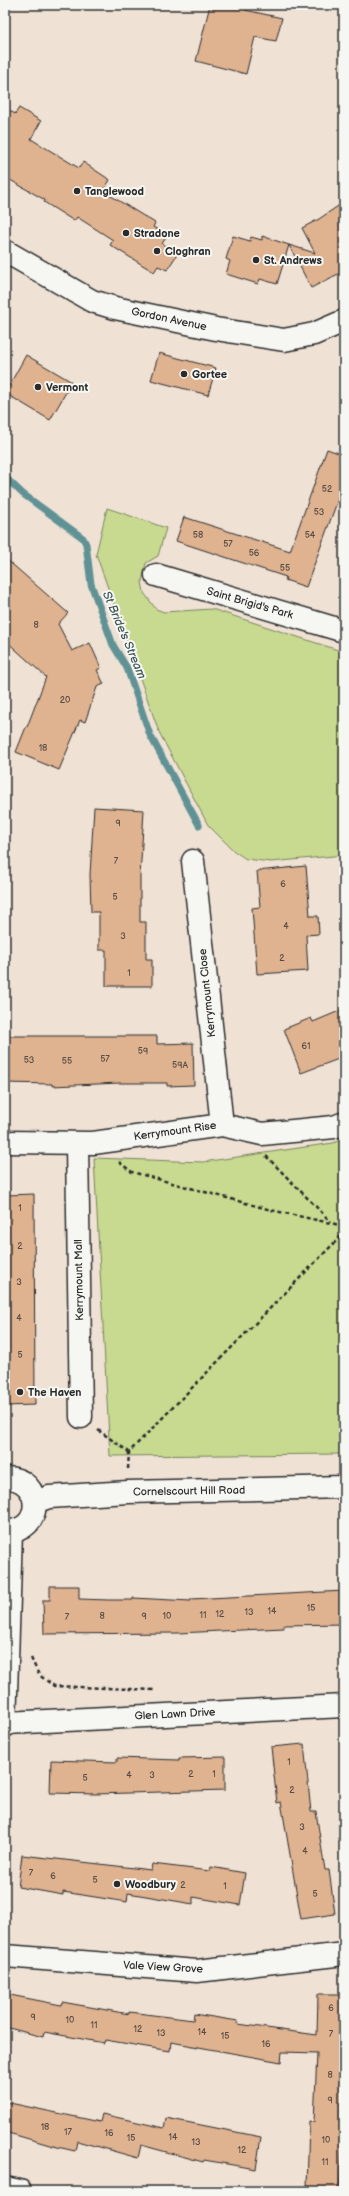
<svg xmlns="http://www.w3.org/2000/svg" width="349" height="2196" font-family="'Balsamiq Sans',sans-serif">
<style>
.green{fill:#c7da8f;stroke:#79825d}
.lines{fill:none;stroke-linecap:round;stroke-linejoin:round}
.stream{stroke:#619295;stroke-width:7}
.building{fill:#dfb290;stroke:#2b2b2b}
.street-casing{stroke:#2b2b2b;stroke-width:25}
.secondary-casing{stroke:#2b2b2b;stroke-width:25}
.path{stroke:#2b2b2b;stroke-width:2.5;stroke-dasharray:4 3;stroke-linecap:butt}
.street{stroke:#f6f6f2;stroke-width:22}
.secondary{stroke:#f6f6f2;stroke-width:22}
.poi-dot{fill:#2b2b2b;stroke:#f6f6f2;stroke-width:1.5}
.labels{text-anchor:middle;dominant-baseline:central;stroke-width:4;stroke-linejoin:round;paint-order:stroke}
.number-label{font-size:9px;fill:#584d44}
.poi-label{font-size:11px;font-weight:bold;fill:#2b2b2b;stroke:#f6f6f2;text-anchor:start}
.street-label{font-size:11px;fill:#2b2b2b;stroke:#f6f6f2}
.water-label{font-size:12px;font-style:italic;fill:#425657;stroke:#f6f6f2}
</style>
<rect width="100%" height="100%" fill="#efe2d5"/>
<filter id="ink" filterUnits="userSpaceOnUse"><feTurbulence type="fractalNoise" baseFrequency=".025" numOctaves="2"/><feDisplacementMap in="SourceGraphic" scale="8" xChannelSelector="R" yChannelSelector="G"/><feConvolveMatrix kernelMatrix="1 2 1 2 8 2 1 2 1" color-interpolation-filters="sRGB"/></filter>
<g filter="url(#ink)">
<!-- green -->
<g class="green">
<polygon points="107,508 166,528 158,556 146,563 142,581 144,593 156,609 164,612 212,609 344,652 344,855 271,862 246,859 234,851 208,825 159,732 96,554"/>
<polygon points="344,1139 344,1454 110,1456 94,1158 203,1162 333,1143"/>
</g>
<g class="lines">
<!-- stream -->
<polyline class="stream" points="5,477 23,494 83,538 86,544 91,584 113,645 127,668 150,735 199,825"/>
</g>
<!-- building -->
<g class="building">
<polygon points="210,5 247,5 245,10 282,18 276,41 255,37 246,74 196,61"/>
<polygon points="5,107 15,114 19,108 41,121 31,139 79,168 83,162 110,180 103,191 155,223 153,227 167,235 162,244 178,253 167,270 158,266 154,272 110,245 113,240 77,217 74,221 44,202 45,200 5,177"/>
<polygon points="344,202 344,271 311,288 289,245 315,253 302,228 319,219"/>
<polygon points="233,236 250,241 251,237 262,240 262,236 289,245 277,284 260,279 258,284 226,274 230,261 226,259"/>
<polygon points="159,353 216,368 208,395 151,380"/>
<polygon points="26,355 72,382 50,420 5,393"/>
<polygon points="327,449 344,455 344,483 306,587 285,580 286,577 176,541 184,517 290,551"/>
<polygon points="5,558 68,613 58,624 72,651 90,643 101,668 97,670 104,684 97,687 85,722 80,720 59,770 16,752 26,727 27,727 46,677 5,640"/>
<polygon points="94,807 144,810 140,877 140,922 146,922 146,959 152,959 152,986 106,986 106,950 99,950 99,912 91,912 90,875"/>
<polygon points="306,866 310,916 318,916 319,934 306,935 308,971 257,974 252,908 260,907 257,871"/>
<polygon points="344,1009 344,1057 301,1073 284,1029 311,1018 313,1022"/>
<polygon points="5,1036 157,1036 157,1044 193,1043 194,1085 167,1086 167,1083 120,1083 52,1086 52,1084 5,1083"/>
<polygon points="34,1194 35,1405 5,1406 5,1195"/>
<polygon points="50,1586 79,1586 79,1599 108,1600 133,1600 133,1598 191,1601 191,1599 344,1591 344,1624 284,1625 284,1628 178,1633 44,1634 43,1600 50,1600"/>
<polygon points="304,1744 311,1812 316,1812 325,1870 329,1870 335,1914 301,1919 281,1802 277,1803 271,1747"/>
<polygon points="225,1757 225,1790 96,1794 50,1793 51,1760 117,1762 117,1758 179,1760 179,1758"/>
<polygon points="22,1855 151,1870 152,1864 210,1871 211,1867 245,1873 240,1905 193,1897 193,1904 128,1893 127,1902 63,1892 63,1895 18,1887"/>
<polygon points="5,1994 61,2005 62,2002 129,2014 129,2012 193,2020 194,2014 238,2021 238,2024 317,2035 318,1994 344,1994 344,2126 339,2190 307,2188 309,2121 314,2122 317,2053 282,2052 281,2062 171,2042 170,2051 105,2040 104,2043 44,2032 43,2037 5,2027"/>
<polygon points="5,2102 100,2122 102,2114 164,2128 166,2118 261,2137 256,2169 204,2160 203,2162 141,2145 138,2158 77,2141 75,2151 53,2146 5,2132"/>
</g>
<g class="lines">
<!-- street casing -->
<g class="street-casing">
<g id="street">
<polyline points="5,251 92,301 115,308 216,329 284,340 314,334 344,321"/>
<polyline points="156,575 344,631"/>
<polyline points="193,861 222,1125"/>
<polyline points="5,1142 93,1143 222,1125 262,1134 334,1127 344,1123"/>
<polyline points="77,1144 81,1417"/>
<polyline points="6,1723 344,1706"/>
<polyline points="5,1726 11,1531"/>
<polyline points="5,1956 197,1971 344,1954"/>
<polyline points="5,2188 20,2191"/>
</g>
</g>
<!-- secondary casing -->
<g class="secondary-casing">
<g id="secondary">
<path d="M 5,1478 C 45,1477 44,1534 5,1531"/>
<polyline points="35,1502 49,1497 128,1492 344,1487"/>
</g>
</g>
<!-- path -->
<g class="path">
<polyline points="266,1156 331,1222"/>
<polyline points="119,1162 132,1172 271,1210 344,1226"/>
<polyline points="98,1430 129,1452 344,1233"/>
<polyline points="128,1469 129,1452"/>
<polyline points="31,1658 39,1675 54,1686 156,1690"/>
</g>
<!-- street -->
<use href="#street" class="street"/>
<!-- secondary -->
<use href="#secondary" class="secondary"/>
</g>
</g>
<!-- markers -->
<g class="poi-dot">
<circle cx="77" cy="191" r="4"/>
<circle cx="126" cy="233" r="4"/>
<circle cx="157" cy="251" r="4"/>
<circle cx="256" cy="260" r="4"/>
<circle cx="184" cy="374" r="4"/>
<circle cx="38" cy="387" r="4"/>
<circle cx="20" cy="1392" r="4"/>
<circle cx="117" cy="1884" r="4"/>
</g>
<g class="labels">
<!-- number labels -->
<g class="number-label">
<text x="327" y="489">52</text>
<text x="319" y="512">53</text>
<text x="198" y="535">58</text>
<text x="310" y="535">54</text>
<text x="228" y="544">57</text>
<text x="254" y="553">56</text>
<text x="285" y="568">55</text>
<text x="36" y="625">8</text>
<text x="65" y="700">20</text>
<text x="43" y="748">18</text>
<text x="118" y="823">9</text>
<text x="116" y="861">7</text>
<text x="283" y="884">6</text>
<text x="115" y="897">5</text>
<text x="286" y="926">4</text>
<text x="123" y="936">3</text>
<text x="282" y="958">2</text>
<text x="129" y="973">1</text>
<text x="306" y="1046">61</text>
<text x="143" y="1051">59</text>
<text x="105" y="1059">57</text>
<text x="29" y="1060">53</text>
<text x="67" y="1061">55</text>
<text x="180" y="1065">59A</text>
<text x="20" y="1208">1</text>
<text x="20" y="1246">2</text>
<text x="19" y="1282">3</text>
<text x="19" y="1318">4</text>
<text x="20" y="1355">5</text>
<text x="311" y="1608">15</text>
<text x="272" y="1611">14</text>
<text x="249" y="1612">13</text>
<text x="220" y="1614">12</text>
<text x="203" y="1615">11</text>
<text x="102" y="1616">8</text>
<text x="144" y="1616">9</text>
<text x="167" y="1616">10</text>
<text x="67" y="1617">7</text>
<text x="289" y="1762">1</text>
<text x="191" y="1774">2</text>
<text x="214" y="1774">1</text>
<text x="129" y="1775">4</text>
<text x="152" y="1775">3</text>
<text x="85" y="1778">5</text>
<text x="292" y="1790">2</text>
<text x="302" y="1827">3</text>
<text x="305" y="1851">4</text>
<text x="31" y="1873">7</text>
<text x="53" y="1876">6</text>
<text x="95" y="1880">5</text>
<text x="183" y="1885">2</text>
<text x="225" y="1886">1</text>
<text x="315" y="1894">5</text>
<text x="331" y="2008">6</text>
<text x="33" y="2017">9</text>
<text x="70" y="2020">10</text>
<text x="94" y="2025">11</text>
<text x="138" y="2029">12</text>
<text x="202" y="2032">14</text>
<text x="161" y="2033">13</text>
<text x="331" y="2034">7</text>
<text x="225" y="2036">15</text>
<text x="266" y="2044">16</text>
<text x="330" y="2075">8</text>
<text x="330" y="2100">9</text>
<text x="45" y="2127">18</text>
<text x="68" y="2132">17</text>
<text x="109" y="2133">16</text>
<text x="173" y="2137">14</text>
<text x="131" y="2138">15</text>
<text x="326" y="2140">10</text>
<text x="196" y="2142">13</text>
<text x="242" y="2150">12</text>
<text x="325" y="2162">11</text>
</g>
<!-- poi labels -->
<g class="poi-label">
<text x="85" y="191">Tanglewood</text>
<text x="134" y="233">Stradone</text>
<text x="165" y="251">Cloghran</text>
<text x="264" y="260">St. Andrews</text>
<text x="192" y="374">Gortee</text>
<text x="46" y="387">Vermont</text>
<text x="28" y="1392">The Haven</text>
<text x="125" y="1884">Woodbury</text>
</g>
<!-- street labels -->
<g class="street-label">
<text transform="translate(169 319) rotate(12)">Gordon Avenue</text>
<text transform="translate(250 603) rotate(16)">Saint Brigid's Park</text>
<text transform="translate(207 993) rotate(-96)">Kerrymount Close</text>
<text transform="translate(175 1131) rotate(-8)">Kerrymount Rise</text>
<text transform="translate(79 1280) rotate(-91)">Kerrymount Mall</text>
<text transform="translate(189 1491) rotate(-1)">Cornelscourt Hill Road</text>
<text transform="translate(175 1714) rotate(-3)">Glen Lawn Drive</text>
<text transform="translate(163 1967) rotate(3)">Vale View Grove</text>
</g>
<!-- water labels -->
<g class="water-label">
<text transform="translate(124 635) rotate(67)">St Bride's Stream</text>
</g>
</g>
<!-- margin -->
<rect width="349" height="2196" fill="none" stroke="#f6f6f2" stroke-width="20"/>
<rect x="10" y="10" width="329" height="2176" fill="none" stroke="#2b2b2b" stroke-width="1.5" filter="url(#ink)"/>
</svg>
